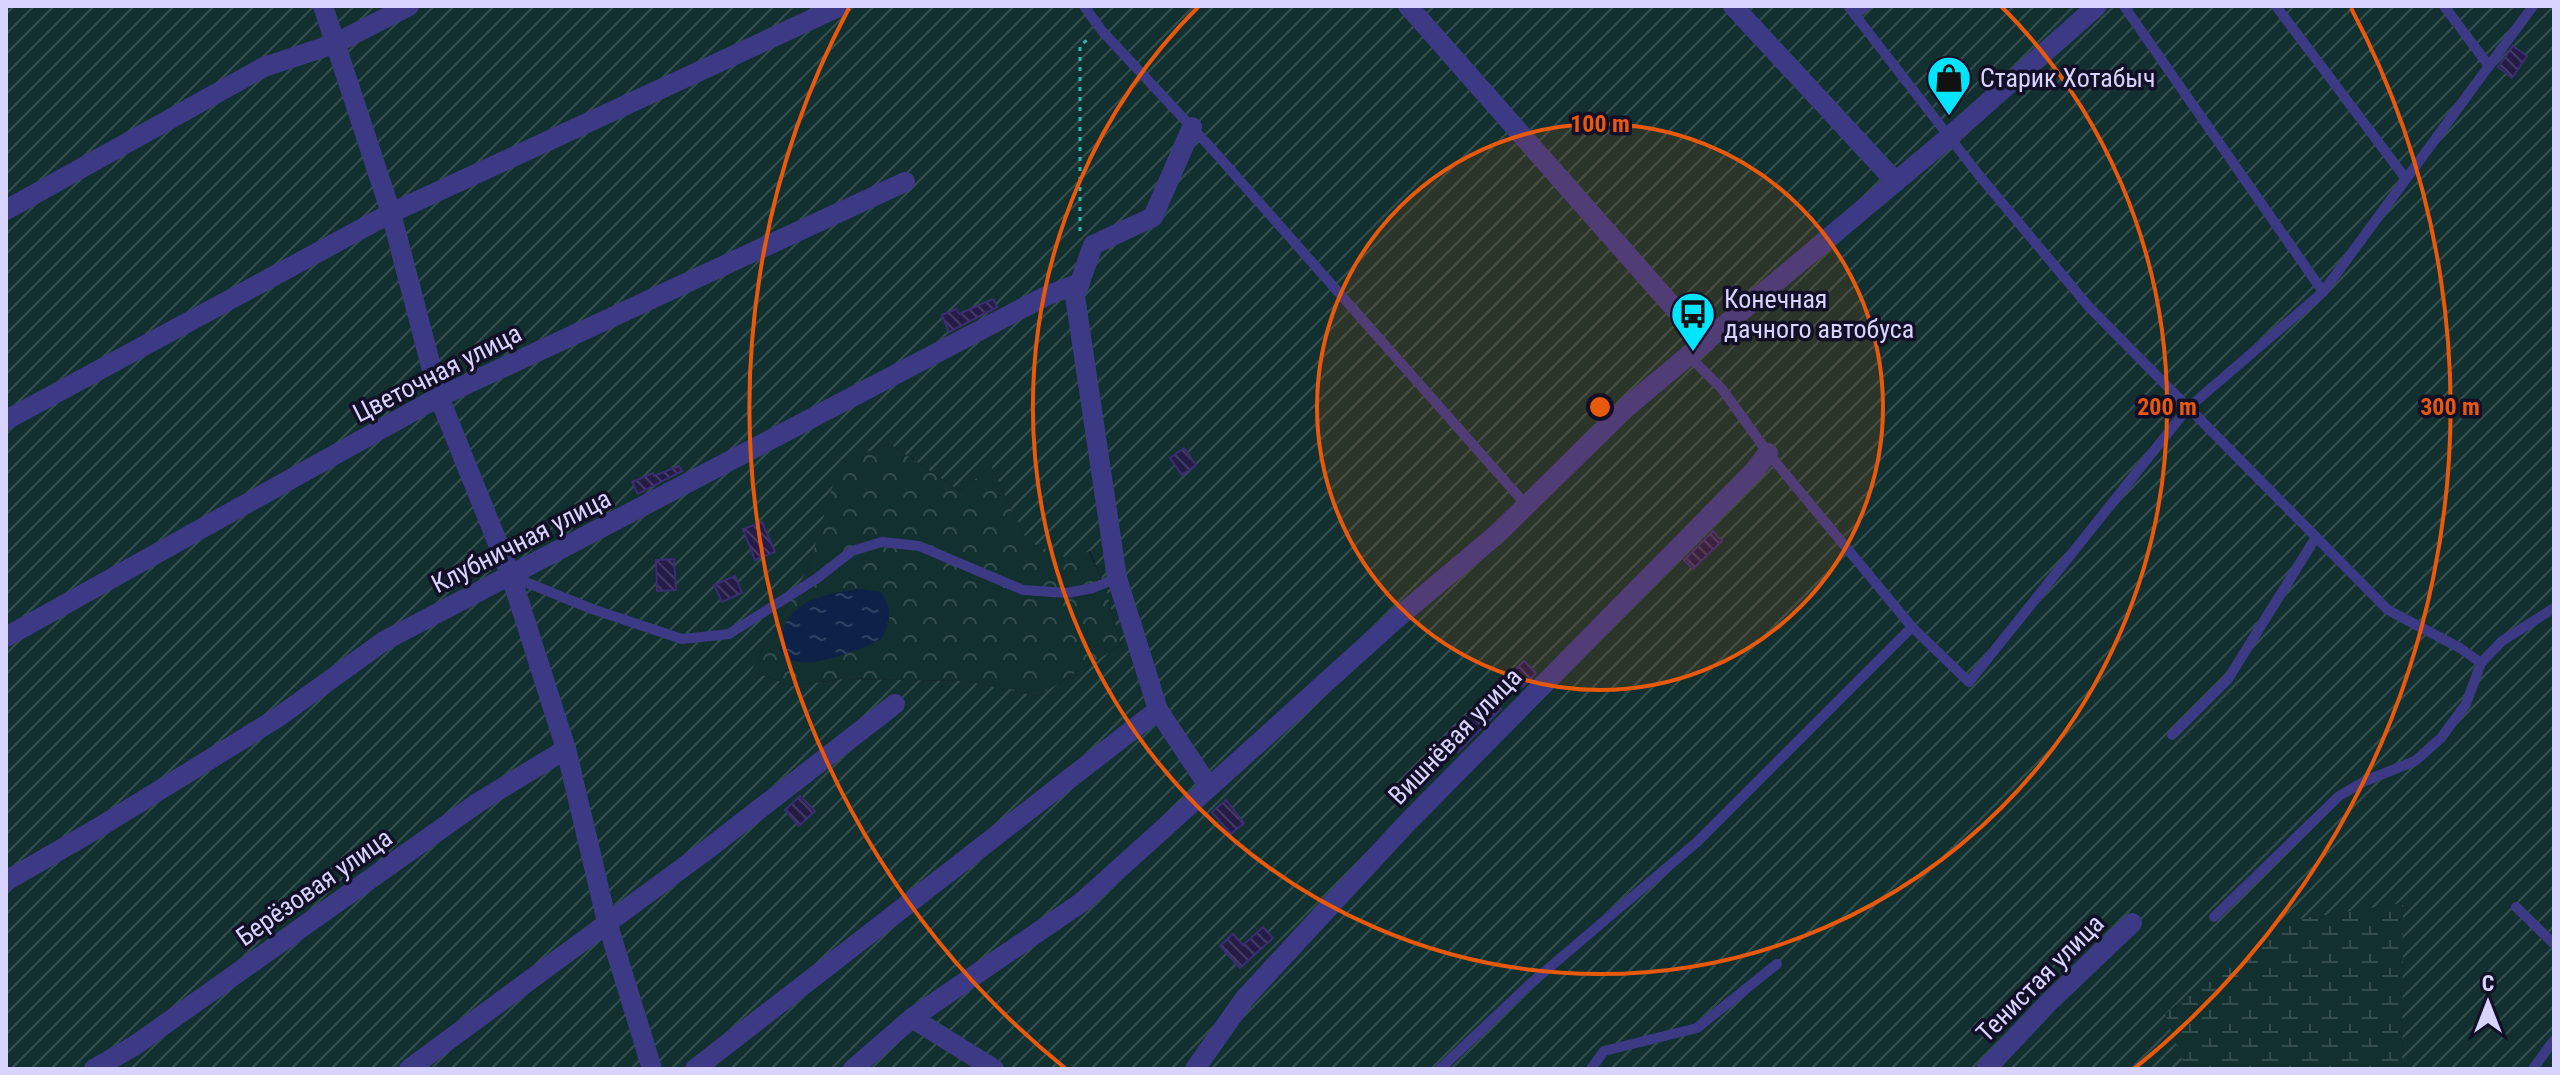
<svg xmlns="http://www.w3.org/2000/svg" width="2560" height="1075" font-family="'Roboto Condensed',sans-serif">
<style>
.forest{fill:url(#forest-crowns)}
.wetland{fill:url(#wetland-marsh)}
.garden{fill:url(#garden-furrows);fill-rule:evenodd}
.water{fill:url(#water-ripples)}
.building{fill:url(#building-back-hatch);stroke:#3b2d73;stroke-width:2}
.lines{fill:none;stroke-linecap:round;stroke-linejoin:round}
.path{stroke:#2fb8b0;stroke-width:3;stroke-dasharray:4 6;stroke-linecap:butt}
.service{stroke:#3d3a85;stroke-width:10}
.minor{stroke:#3d3a85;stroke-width:20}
.ring{fill:none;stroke:#e8590c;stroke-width:4}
.labels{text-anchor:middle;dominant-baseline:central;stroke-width:7;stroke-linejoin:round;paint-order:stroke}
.poi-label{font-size:26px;fill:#d9d4ff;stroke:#130f26;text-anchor:start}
.street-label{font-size:26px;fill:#d9d4ff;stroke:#130f26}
.centre{fill:#e8590c;stroke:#130f26;stroke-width:4}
.ring-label{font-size:24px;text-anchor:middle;font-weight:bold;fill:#e8590c;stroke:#130f26;stroke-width:7;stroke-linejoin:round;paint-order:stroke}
</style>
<defs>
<pattern id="forest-crowns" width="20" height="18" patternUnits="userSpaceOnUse" patternTransform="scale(2)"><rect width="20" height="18" fill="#12302f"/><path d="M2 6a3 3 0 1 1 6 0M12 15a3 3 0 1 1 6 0" fill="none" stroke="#344d4e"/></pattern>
<pattern id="wetland-marsh" width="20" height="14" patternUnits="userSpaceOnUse" patternTransform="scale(2)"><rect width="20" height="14" fill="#12302f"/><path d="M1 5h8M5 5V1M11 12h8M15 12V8" fill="none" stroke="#344d4e"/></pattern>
<pattern id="garden-furrows" width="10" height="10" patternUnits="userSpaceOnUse" patternTransform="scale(2)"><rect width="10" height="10" fill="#12302f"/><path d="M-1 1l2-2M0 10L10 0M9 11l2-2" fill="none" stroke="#344d4e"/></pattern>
<pattern id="water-ripples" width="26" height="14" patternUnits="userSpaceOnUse" patternTransform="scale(2)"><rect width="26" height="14" fill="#0c2248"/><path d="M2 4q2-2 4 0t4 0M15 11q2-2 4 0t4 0" fill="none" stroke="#2f4163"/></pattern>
<pattern id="building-back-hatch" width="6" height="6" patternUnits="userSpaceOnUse" patternTransform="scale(2)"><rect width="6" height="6" fill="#241b47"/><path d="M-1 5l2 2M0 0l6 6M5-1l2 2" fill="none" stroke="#433b63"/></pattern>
</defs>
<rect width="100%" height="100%" fill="#130f26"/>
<!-- forest -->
<polygon class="forest" points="890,444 960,491 991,466 1027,541 1089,551 1106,589 1121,645 1038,696 966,681 842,679 793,686 751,671 809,566 839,461"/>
<!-- wetland -->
<polygon class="wetland" points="2404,903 2402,1069 2186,1069 2164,1014 2273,922"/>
<!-- garden -->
<path class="garden" d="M 6,6 L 2554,6 L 2554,1069 L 2402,1069 L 2403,903 L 2273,923 L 2165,1014 L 2186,1069 L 6,1069 ZM 890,444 L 960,491 L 991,466 L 1027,541 L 1069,559 L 1090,551 L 1106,589 L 1121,645 L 1038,696 L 966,681 L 842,679 L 793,686 L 751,671 L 809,566 L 840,461 Z"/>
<!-- water -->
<path class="water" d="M 859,589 L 881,592 C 894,611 890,619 882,639 C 861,649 812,670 790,659 C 786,657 783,653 780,651 C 782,601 817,596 859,589 Z"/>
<!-- building -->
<g class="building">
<polygon points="2513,46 2527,56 2512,78 2498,67"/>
<polygon points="993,299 997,307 949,332 942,315 956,309 959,314"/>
<polygon points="1184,448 1196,465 1182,475 1170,458"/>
<polygon points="679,466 682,471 638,494 632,482 653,473 654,476"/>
<polygon points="762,522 775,552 755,560 743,529"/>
<polygon points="1713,531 1722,541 1693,569 1684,560"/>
<polygon points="674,559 676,590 657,591 656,560"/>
<polygon points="735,576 742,593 722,602 714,585"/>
<polygon points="1524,661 1536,673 1523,687 1511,674"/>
<polygon points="1487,695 1501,709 1458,752 1444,738"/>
<polygon points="1419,763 1433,776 1421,788 1407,775"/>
<polygon points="800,796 815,811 799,826 785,810"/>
<polygon points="1226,800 1244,823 1231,834 1212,812"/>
<polygon points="1263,927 1273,938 1240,968 1220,946 1233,934 1243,945"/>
</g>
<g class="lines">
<!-- path -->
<polyline class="path" points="1080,231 1080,45 1089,39"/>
<!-- service -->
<g class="service">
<polyline points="1084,6 1102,31 1212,149 1527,506"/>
<polyline points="1848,6 1978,174 2089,307 2388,610 2460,648 2481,663"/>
<polyline points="2124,6 2323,292"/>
<polyline points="2276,6 2406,179"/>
<polyline points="2444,6 2489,66"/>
<polyline points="1855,15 1866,6"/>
<polyline points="1689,356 1722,389 1768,453 1912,627 1969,682 2188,408 2323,292 2533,6"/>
<polyline points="513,577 592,609 682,639 729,634 816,579 852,551 882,542 919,546 1023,590 1067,593 1093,588 1117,578"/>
<polyline points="2172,735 2228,679 2316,537"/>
<polyline points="2516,907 2554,944"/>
<polyline points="2214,917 2339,796 2365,781 2415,761 2441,738 2466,704 2481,663 2502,641 2554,608"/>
<polyline points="1440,1069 1530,984 1697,842 1912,627"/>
<polyline points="1591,1069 1604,1051 1697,1028 1777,964"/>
<polyline points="2533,1069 2554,1040"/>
</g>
<!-- minor -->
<g class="minor">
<polyline points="323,6 391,213 439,397 511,576 566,749 607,922 652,1069"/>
<polyline points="1408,6 1705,343"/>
<polyline points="1733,6 1896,182"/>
<polyline points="1192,127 1153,217 1093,245 1075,296 1117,578 1158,710 1209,787"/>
<polyline points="6,210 264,67 334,44 409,6"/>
<polyline points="6,420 391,213 841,6"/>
<polyline points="6,637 439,397 905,182"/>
<polyline points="6,881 98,828 277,718 384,641 1046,296 1080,283"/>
<polyline points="912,1018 994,1069"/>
<polyline points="94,1069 134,1046 479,802 566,749"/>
<polyline points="409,1069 704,852 895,704"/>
<polyline points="695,1069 1158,710"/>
<polyline points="853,1069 912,1018 1082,902 1397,618 1496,535 1627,407 1949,137 2097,6"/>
<polyline points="1195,1069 1245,998 1405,825 1754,471 1768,453"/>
<polyline points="1986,1069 2049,1002 2132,923"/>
</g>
</g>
<!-- distance rings -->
<circle cx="1600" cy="407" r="283" fill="#e8590c" fill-opacity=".12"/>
<g class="ring">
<circle cx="1600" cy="407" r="283"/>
<path d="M2001 6A567 567 0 1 1 1199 6"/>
<path d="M1065 1068A850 850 0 0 1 849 8M2351 8A850 850 0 0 1 2135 1068"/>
</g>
<!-- icons -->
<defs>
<g id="shop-pin" transform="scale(2.3)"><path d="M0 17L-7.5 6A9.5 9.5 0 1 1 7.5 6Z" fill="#00e5ff" stroke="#130f26"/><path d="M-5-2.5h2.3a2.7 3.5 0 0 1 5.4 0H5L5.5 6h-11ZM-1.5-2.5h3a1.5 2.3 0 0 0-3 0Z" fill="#111"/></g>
<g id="bus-pin" transform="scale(2.3)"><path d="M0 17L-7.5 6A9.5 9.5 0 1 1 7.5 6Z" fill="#00e5ff" stroke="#130f26"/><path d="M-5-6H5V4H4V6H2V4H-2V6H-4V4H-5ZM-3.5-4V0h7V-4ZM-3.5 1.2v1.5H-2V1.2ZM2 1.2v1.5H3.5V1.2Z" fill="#111"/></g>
</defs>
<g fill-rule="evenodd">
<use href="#shop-pin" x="1949" y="78"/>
<use href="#bus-pin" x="1693" y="314"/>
</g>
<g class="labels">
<!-- poi labels -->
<g class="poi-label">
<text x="1980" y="78">Старик Хотабыч</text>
<text x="1724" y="299">Конечная<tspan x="1724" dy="30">дачного автобуса</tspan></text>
</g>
<!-- street labels -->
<g class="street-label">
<text transform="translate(437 373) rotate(-27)">Цветочная улица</text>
<text transform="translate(521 541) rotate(-27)">Клубничная улица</text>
<text transform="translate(1455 736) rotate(-46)">Вишнёвая улица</text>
<text transform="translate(314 887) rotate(-35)">Берёзовая улица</text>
<text transform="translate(2040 978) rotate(-45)">Тенистая улица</text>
</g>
</g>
<circle cx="1600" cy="407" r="12" class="centre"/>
<g class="ring-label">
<text x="1600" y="132">100 m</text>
<text x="2167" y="415">200 m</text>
<text x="2450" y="415">300 m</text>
</g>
<!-- border -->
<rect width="2560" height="1075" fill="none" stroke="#d9d4ff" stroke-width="16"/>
<!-- north arrow -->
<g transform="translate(2488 1003)" stroke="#130f26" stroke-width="6" paint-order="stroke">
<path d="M0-6L14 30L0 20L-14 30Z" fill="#d9d4ff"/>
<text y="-12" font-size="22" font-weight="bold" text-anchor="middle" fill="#d9d4ff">С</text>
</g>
</svg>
